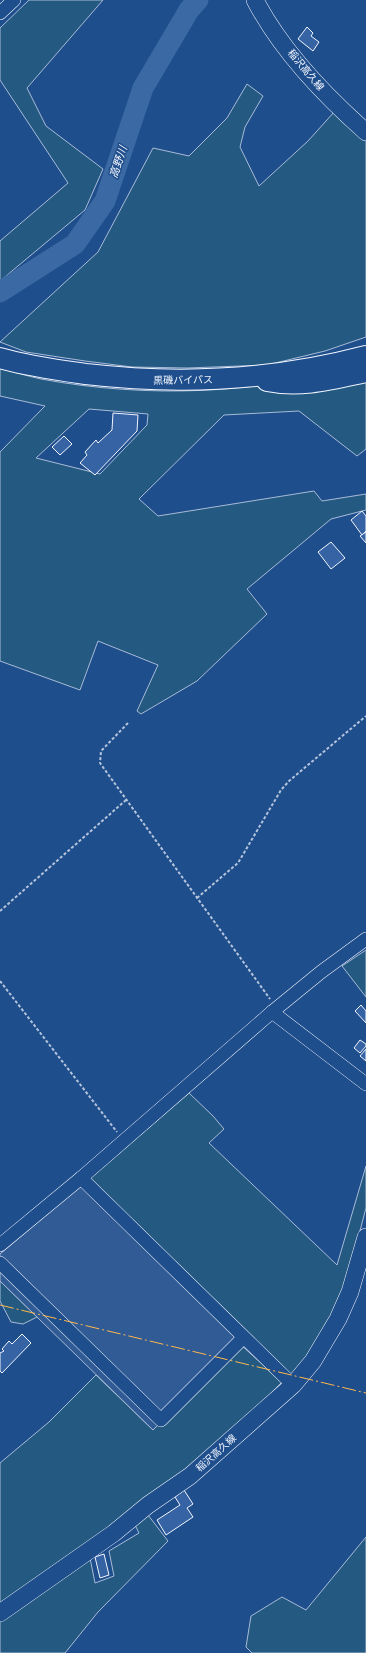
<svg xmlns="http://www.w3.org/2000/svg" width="366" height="1653" font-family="'DM Sans','Noto Sans JP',sans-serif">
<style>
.green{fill:#245a82;stroke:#a8bbd7;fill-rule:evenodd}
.parking{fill:#305b95;stroke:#a8bbd7}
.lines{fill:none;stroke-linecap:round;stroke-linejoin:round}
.river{stroke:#3b69a3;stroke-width:21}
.building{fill:#3563a3;stroke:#f2f6ff}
.minor-casing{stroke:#f2f6ff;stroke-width:14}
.major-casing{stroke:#f2f6ff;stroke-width:18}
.highway-casing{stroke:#f2f6ff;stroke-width:22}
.path{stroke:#b3c4dc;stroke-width:2;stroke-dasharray:3 2;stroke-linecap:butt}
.minor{stroke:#1f4e8c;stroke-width:13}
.major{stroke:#1f4e8c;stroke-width:17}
.highway{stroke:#1f4e8c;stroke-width:20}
.power{stroke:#ffb74d;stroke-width:1;stroke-dasharray:14 3 2 3;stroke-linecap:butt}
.labels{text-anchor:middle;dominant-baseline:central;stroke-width:3;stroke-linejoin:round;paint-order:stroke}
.street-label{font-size:10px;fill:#f2f6ff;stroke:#1f4e8c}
.water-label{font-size:11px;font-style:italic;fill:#f2f6ff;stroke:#1f4e8c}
</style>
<rect width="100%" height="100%" fill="#1f4e8c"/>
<!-- green -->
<g class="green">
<polygon points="29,0 103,0 27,88 46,126 103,169 85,210 0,281 0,241 68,183 0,80 0,28"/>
<polygon points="247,84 263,96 245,127 240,147 259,186 308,141 335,111 366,138 366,337 325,351 267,365 187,368 132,367 85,361 26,352 0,342 98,252 153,148 189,156 227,118"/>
<path d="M 366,364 L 366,449 L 357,456 L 299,411 L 224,415 L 139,499 L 158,516 L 314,491 L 322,501 L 366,494 L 366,510 L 331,519 L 247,589 L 267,614 L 197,681 L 141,714 L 137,711 L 158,665 L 98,641 L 80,690 L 0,661 L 0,452 L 45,406 L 0,396 L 0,368 C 14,372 27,376 41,379 C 149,399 261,394 366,364 ZM 89,409 L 148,414 L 147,425 L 100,474 L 36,458 Z"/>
<polygon points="366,950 366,997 342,966"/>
<polygon points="189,1093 213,1116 224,1129 209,1143 337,1265 366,1166 366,1208 347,1280 320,1341 292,1375 90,1178"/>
<polygon points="0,1281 37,1317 23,1324 11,1322 0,1301"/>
<polygon points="240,1344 282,1382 246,1419 194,1465 0,1608 0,1463 49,1422 96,1375 153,1430"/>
<polygon points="148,1515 168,1541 98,1612 65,1653 0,1653 0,1620 90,1558 95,1583 114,1576 109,1551 139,1533 135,1525"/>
<polygon points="366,1537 366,1653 252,1653 246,1647 251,1616 282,1597 306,1610"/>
</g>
<!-- parking -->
<polygon class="parking" points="90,1178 249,1335 153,1430 0,1281 0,1254"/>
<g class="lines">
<!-- river -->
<polyline class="river" points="0,292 75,244 105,201 143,88 189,10 198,0"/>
</g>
<!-- building -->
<g class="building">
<polygon points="307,27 313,33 311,36 319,42 313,51 298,39"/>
<polygon points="113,413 138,415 137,431 95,475 80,463 87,455 85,452 96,440 98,443 112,430"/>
<polygon points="64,436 72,444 60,455 52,447"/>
<polygon points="362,511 366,516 366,531 362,535 351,520"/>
<polygon points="366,532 366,543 360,536"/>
<polygon points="331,542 345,558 331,569 318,552"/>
<polygon points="361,1005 366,1011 366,1023 355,1011"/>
<polygon points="360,1040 366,1044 366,1046 360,1053 354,1048"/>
<polygon points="366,1049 366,1061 360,1056"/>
<polygon points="22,1334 31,1343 2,1373 0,1371 0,1353 4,1351 2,1349 9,1341 12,1344"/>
<polygon points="184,1490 193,1504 187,1508 193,1517 166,1535 157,1520 180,1505 175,1497"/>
<polygon points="104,1554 109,1575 100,1578 95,1557"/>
</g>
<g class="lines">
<!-- minor casing -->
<g class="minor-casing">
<g id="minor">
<polyline points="0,13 14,0"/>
<polyline points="272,1012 366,1084"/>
<polyline points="81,1178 293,1385"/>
<polyline points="0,1245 81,1178 272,1012 321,972 366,939"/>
<polyline points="0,1263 161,1420 243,1338"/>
</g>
</g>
<!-- major casing -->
<g class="major-casing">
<g id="major">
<path d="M 255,0 C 281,50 324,95 366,132"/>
<polyline points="0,1613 114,1533 148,1505 190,1476 293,1385 313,1361 338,1319 350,1292 366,1237"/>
</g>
</g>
<!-- highway casing -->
<g class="highway-casing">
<g id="highway">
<path d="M 0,358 C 28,366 58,370 86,374 C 180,385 275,380 366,356"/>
<path d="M 267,381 C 301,388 333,379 366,372"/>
</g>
</g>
<!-- path -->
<g class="path">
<polyline points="128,723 101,751 100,763 270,999"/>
<polyline points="197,898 238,863 281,790 289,781 366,716"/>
<polyline points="0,911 126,800"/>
<polyline points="0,981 117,1132"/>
</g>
<!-- minor -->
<use href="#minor" class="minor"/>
<!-- major -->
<use href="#major" class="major"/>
<!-- highway -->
<use href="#highway" class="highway"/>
<!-- power -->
<polyline class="power" points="0,1305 366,1393"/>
</g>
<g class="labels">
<!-- street labels -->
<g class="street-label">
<text transform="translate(306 70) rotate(50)">稲沢高久線</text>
<text transform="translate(183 380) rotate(-1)">黒磯バイパス</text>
<text transform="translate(216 1453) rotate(-42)">稲沢高久線</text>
</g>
<!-- water labels -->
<g class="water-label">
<text transform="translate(118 162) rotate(-71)">高野川</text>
</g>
</g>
</svg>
